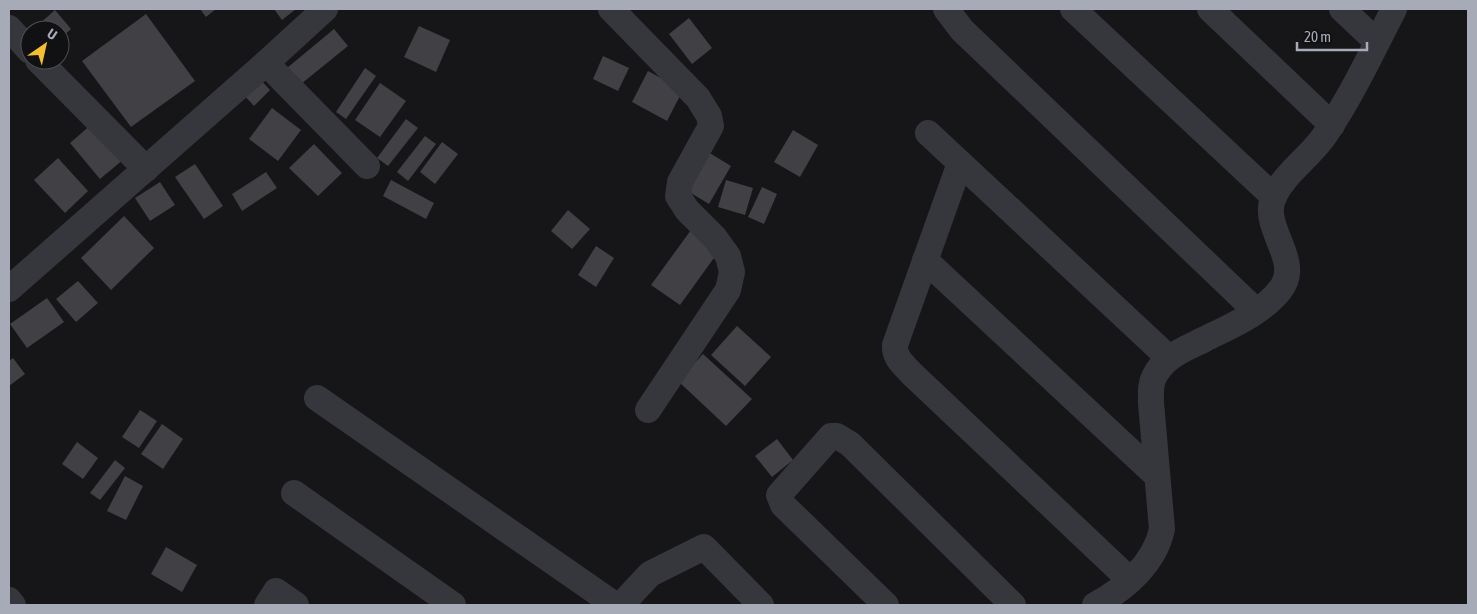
<svg xmlns="http://www.w3.org/2000/svg" width="1477" height="614" font-family="'Asap Condensed',sans-serif">
<style>
.building{fill:#404045}
.lines{fill:none;stroke-linecap:round;stroke-linejoin:round}
.street{stroke:#36373d;stroke-width:26}
</style>
<rect width="100%" height="100%" fill="#161618"/>
<!-- building -->
<g class="building">
<polygon points="200,9 216,9 206,17"/>
<polygon points="274,9 296,9 282,20"/>
<polygon points="55,10 71,29 60,39 60,30 42,30 38,25"/>
<polygon points="146,14 195,81 131,127 82,61"/>
<polygon points="689,18 712,48 692,64 669,34"/>
<polygon points="419,26 450,40 436,72 404,57"/>
<polygon points="334,29 348,46 301,84 287,68"/>
<polygon points="603,56 629,68 618,91 593,79"/>
<polygon points="365,68 376,76 346,119 336,112"/>
<polygon points="648,71 683,90 667,121 632,102"/>
<polygon points="259,78 270,90 254,106 242,93"/>
<polygon points="380,83 406,101 380,137 355,120"/>
<polygon points="272,108 301,130 278,161 249,139"/>
<polygon points="406,119 418,128 388,166 377,158"/>
<polygon points="93,123 124,159 100,179 70,143"/>
<polygon points="793,130 818,145 800,177 774,162"/>
<polygon points="425,136 436,144 408,181 397,172"/>
<polygon points="442,142 458,154 435,184 420,172"/>
<polygon points="314,144 342,173 318,196 289,168"/>
<polygon points="703,149 731,166 709,204 681,187"/>
<polygon points="58,158 88,191 65,213 34,180"/>
<polygon points="195,164 223,206 204,219 175,177"/>
<polygon points="266,172 277,188 242,211 232,194"/>
<polygon points="391,180 434,203 426,219 383,196"/>
<polygon points="726,180 753,188 745,215 718,207"/>
<polygon points="160,182 175,205 150,221 135,198"/>
<polygon points="762,187 777,194 764,224 748,217"/>
<polygon points="568,210 590,229 572,249 551,231"/>
<polygon points="124,216 154,248 111,290 81,258"/>
<polygon points="691,230 719,251 680,305 651,285"/>
<polygon points="596,246 614,258 596,287 578,275"/>
<polygon points="78,281 98,303 76,322 56,299"/>
<polygon points="47,298 64,322 27,348 10,324"/>
<polygon points="737,326 771,357 745,386 711,355"/>
<polygon points="703,354 752,399 726,426 678,381"/>
<polygon points="13,358 25,374 9,386 9,361"/>
<polygon points="140,410 157,421 139,448 122,437"/>
<polygon points="162,424 183,439 163,469 141,454"/>
<polygon points="777,439 793,460 772,477 755,456"/>
<polygon points="77,442 98,458 83,479 62,464"/>
<polygon points="115,460 125,468 100,500 90,493"/>
<polygon points="125,476 143,486 126,520 107,511"/>
<polygon points="166,547 197,565 182,592 151,574"/>
</g>
<g class="lines">
<!-- street -->
<g class="street">
<polyline points="611,9 698,98 709,116 711,126 680,182 678,196 687,210 715,238 728,256 732,272 728,290 648,410"/>
<polyline points="946,9 962,30 1256,311"/>
<polyline points="1073,9 1274,197"/>
<polyline points="1210,9 1332,125"/>
<polyline points="1342,9 1377,42"/>
<polyline points="9,28 30,51"/>
<polyline points="38,60 146,169"/>
<polyline points="266,63 367,166"/>
<polyline points="928,133 1169,358"/>
<path d="M 960,163 L 895,345 C 894,358 904,365 912,374 L 1130,580"/>
<polyline points="925,260 1157,476"/>
<polyline points="9,289 266,63 325,9"/>
<polyline points="317,398 615,605"/>
<polyline points="294,493 453,605"/>
<polyline points="9,600 13,605"/>
<polyline points="267,605 276,591 296,605"/>
<polyline points="621,605 650,574 704,547 761,605"/>
<polyline points="886,605 783,505 779,495 831,436 837,436 850,444 1013,605"/>
<path d="M 1095,605 C 1125,589 1155,563 1162,529 L 1151,403 C 1151,394 1150,385 1154,377 C 1164,356 1185,349 1205,339 C 1231,326 1262,313 1280,290 C 1304,260 1259,228 1274,196 C 1286,172 1310,157 1325,135 C 1352,95 1372,52 1394,9"/>
</g>
</g>
<!-- border -->
<rect width="1477" height="614" fill="none" stroke="#a7abb8" stroke-width="20"/>
<!-- north arrow -->
<g transform="translate(45 45) rotate(34)"><circle r="24" fill="#111113" stroke="#4d4f55"/>
<path d="M0-4L9 19L0 12L-9 19Z" fill="#f5be30"/>
<text y="-8" font-size="14" font-weight="bold" text-anchor="middle" fill="#a7abb8">U</text>
</g>
<!-- scale -->
<path d="M1297 42v8h70v-8" fill="none" stroke="#a7abb8" stroke-width="2.5"/>
<text x="1304" y="42" font-size="15" fill="#a7abb8" stroke="#111113" stroke-width="4" paint-order="stroke">20 m</text>
</svg>
